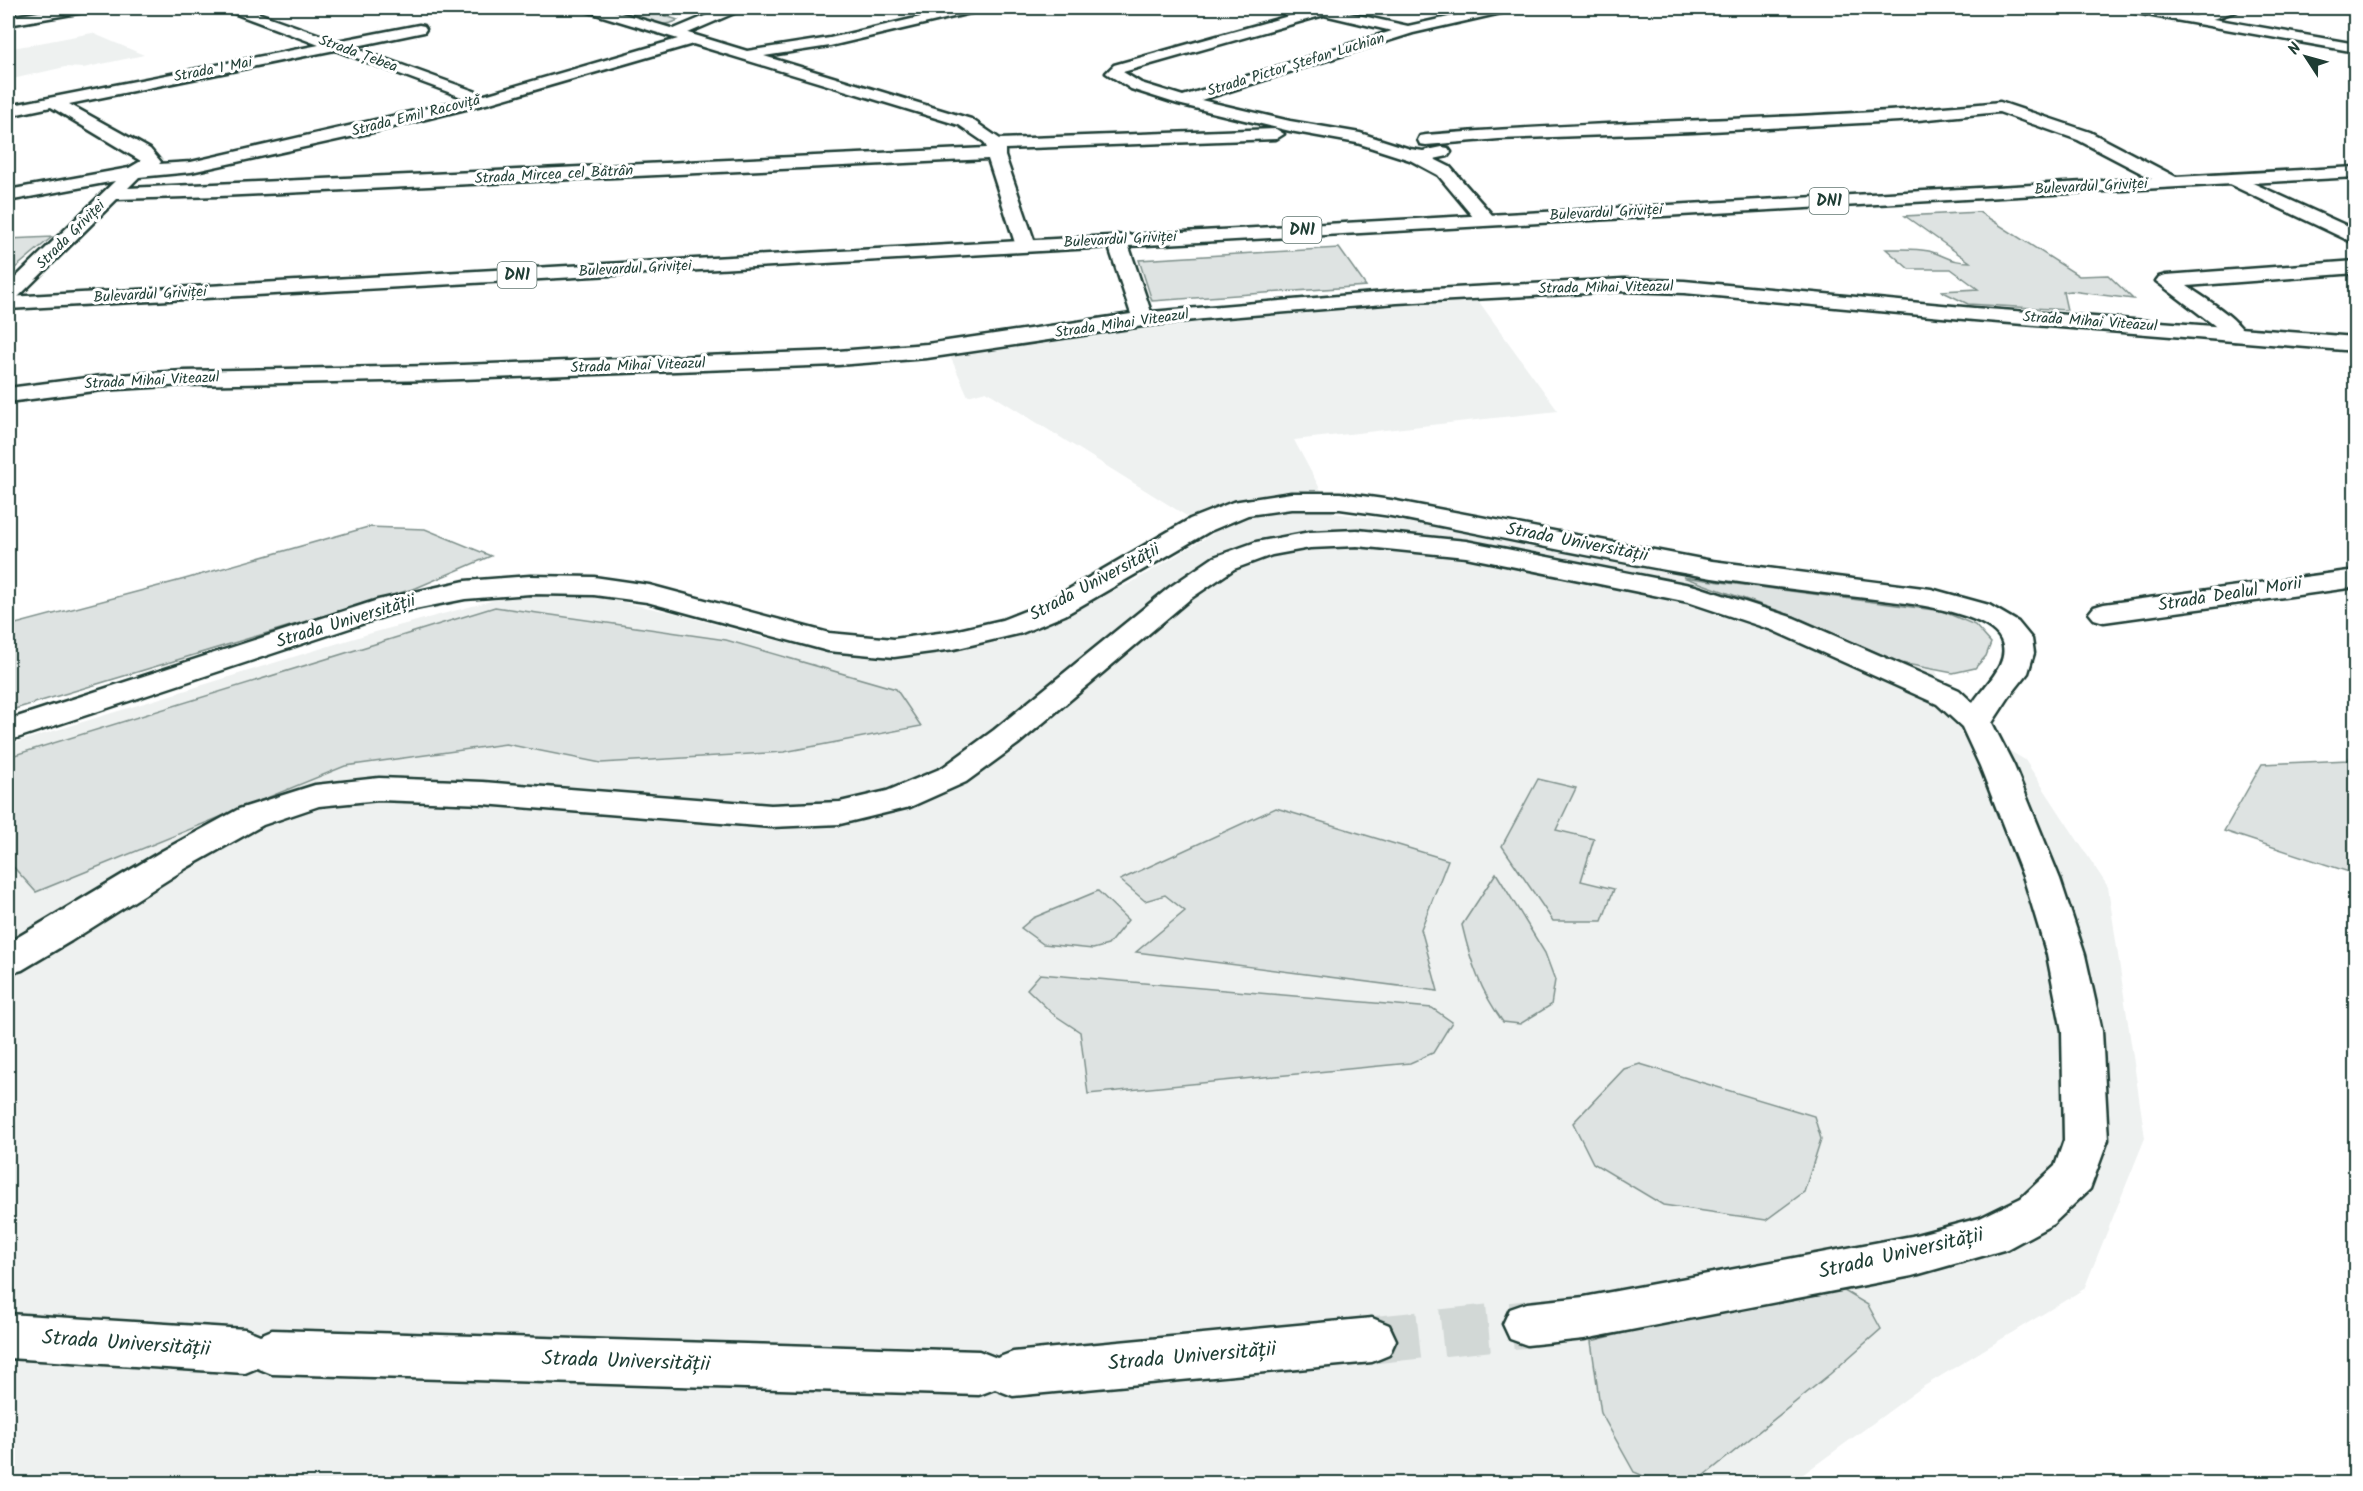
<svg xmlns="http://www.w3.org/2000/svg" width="2363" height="1491" font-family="Kalam,sans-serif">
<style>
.built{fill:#eef1f0}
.green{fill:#dee3e2;stroke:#7e908b;stroke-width:1.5}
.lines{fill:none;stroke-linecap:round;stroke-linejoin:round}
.minor-tunnel{stroke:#d2d8d6;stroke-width:47;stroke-dasharray:47 23;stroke-linecap:butt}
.minor-casing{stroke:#1f3d34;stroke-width:5}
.tertiary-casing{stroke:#1f3d34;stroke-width:5}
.secondary-casing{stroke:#1f3d34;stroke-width:5}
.primary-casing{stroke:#1f3d34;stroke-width:5}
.minor{fill:#fff;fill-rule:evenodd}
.tertiary{fill:#fff;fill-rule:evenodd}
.secondary{fill:#fff;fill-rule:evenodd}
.primary{fill:#fff;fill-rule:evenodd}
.labels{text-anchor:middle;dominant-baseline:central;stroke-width:6;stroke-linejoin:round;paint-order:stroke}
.far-street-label{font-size:15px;fill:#1f3d34;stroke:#fff}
.shield{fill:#fff;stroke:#627771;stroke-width:1.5}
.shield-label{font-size:16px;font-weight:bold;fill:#1f3d34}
.street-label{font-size:18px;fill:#1f3d34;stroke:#fff}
.near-street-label{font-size:21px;fill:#1f3d34;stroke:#fff}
</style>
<rect width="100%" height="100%" fill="#fff"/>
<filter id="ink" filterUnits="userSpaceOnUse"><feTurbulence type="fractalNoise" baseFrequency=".0167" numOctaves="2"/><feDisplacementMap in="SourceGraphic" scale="12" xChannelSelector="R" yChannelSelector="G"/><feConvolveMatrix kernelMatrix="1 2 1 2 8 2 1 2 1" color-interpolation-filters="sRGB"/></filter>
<g filter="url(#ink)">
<!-- built -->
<g class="built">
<polygon points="92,33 144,55 83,68 65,67 8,80 8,49"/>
<polygon points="1477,299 1558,411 1294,440 1333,513 1463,529 1718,580 1809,612 1936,671 1958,720 2025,760 2108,887 2145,1138 2084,1289 1921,1388 1791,1483 8,1484 8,745 368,634 506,597 594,596 678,614 763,638 892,658 995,642 1129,584 1214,533 986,391 968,396 950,356 1132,324"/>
</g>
<!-- green -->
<g class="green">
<path d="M 598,8 L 640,8 L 678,20 C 656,33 620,14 598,8 Z"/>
<path d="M 1979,212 L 2079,276 L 2108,275 L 2133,299 L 2071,291 L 2063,292 L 2067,310 L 1968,304 L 1941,291 L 1978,289 L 1951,269 L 1909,269 L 1886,249 C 1901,249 1915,248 1929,251 C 1947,256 1949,262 1970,262 L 1905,216 Z"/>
<polygon points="52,237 8,274 8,239"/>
<polygon points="1339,248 1366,286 1152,301 1139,260"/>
<polygon points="368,527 425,529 491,556 416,588 8,711 8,626 185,579"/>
<polygon points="1683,577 1942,611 1975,625 1991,643 1986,656 1975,668 1953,673 1901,663 1801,619"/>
<polygon points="495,607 726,640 896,689 921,726 784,752 601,763 506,744 345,766 36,892 8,861 8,757"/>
<polygon points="2355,751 2355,874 2224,831 2262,764 2348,760"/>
<polygon points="1538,779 1576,788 1556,830 1594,839 1581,881 1614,889 1602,921 1553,921 1502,846"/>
<polygon points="1276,808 1448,860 1421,929 1438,991 1136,952 1185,911 1165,895 1145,901 1120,880"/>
<path d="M 1496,873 L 1545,953 L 1555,980 L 1551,1005 L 1520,1024 L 1503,1022 C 1480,990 1471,963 1462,925 Z"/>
<polygon points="1098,891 1128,920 1108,945 1093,949 1043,944 1021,928 1033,918"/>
<polygon points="1040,974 1432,1008 1452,1022 1433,1053 1410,1063 1088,1094 1080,1032 1053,1014 1027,989"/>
<polygon points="1640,1064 1814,1116 1821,1139 1804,1192 1766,1220 1663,1205 1593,1163 1573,1123 1624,1069"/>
<polygon points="1836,1286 1868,1305 1881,1329 1830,1374 1694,1484 1660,1483 1634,1472 1601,1413 1591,1341 1800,1290"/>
</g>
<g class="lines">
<!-- minor-tunnel -->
<polyline class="minor-tunnel" points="1372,1340 1527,1324"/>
<!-- minor casing -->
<g class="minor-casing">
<g id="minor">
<path d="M 227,8 L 244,8 L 337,41 L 419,25 L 424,26 L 426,29 L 424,32 L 352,47 L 485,95 L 678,39 L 586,11 L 585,8 L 604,8 L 674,29 L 724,8 L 740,8 L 739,11 L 688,33 L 747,51 L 830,38 L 959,8 L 980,8 L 979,11 L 830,46 L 764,56 L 971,119 L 1000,139 L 1276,129 L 1284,134 L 1276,139 L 1005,149 L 1005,156 L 1036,246 L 1033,250 L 1019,250 L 1016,246 L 988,159 L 219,196 L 117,199 L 15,300 L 8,302 L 8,285 L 115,181 L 8,201 L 8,190 L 129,168 L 141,161 L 51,107 L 8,116 L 8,106 L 319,45 L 228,11 ZM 693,44 L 959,125 L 984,142 L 987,148 L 128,188 L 139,177 L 191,172 L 373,132 L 490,103 ZM 335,50 L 467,99 L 191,162 L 159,164 L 161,162 L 150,149 L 69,104 Z"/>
<path d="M 1317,8 L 1341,8 L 1340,11 L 1408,26 L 1489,8 L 1511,8 L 1510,11 L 1413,33 L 1201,100 L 1290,121 L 1360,133 L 1410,149 L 1423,151 L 1442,147 L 1448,148 L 1451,152 L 1448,156 L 1434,159 L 1450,167 L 1493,216 L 1496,220 L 1493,224 L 1479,224 L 1438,175 L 1410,160 L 1357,143 L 1290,131 L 1178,104 L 1131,89 L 1106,73 L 1114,65 ZM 1324,15 L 1392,31 L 1183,96 L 1141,83 L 1123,72 Z"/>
<polygon points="2220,8 2239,8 2237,11 2197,24 2190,20 2192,17"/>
<path d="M 2000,102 L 2090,132 L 2178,178 L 2181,182 L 2178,186 L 2166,186 L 2078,140 L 1999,112 L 1918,120 L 1693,132 L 1499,139 L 1426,145 L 1420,144 L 1418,140 L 1420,136 L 1426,135 C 1617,119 1809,121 2000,102 Z"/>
<polygon points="2233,174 2356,230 2356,244 2227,183 2224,179 2227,175"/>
<path d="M 2356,261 L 2356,273 L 2187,286 C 2207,300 2231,313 2246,334 L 2243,339 L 2235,341 L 2227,339 L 2214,325 L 2156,281 L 2159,277 L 2166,275 Z"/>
<path d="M 1291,493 L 1340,493 L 1391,500 L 1712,561 L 1931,589 L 1989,605 L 2018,622 L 2032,639 L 2034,653 L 2028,673 L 2009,697 L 1992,723 L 2014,766 L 2060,879 L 2085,955 L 2102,1031 L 2108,1140 L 2090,1189 L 2053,1224 L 2007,1249 L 1912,1276 L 1584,1339 L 1527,1345 L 1510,1339 L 1503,1324 L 1510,1309 L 1527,1303 L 1584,1297 L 1912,1236 L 1980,1218 L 2021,1198 L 2055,1166 L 2064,1140 L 2062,1031 L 2047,955 L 2024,879 L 1980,766 L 1962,727 L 1937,704 L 1772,630 L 1688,602 L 1466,557 L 1357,546 L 1310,548 L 1272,555 L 1234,569 L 1190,599 L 1018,744 L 966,782 L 910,807 L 840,824 L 771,827 L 483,804 L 379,800 L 319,806 L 263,825 L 188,867 L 71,941 L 22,970 L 8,974 L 8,943 L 162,851 L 239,809 L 315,785 L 379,778 L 483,782 L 771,805 L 840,802 L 887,791 L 942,768 L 994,730 L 1170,587 L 1214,557 L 1256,542 L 1310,532 L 1357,530 L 1466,541 L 1695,586 L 1794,618 L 1959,690 L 1973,703 C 1984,685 2012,663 2001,640 C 1991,617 1929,606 1906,603 C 1842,595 1777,588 1712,578 C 1605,560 1498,537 1391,516 L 1340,509 L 1291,509 L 1248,515 L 1210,531 L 1065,615 L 1022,633 L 954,649 L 894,657 L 828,651 L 647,602 L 594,595 L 530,594 L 465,599 L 395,613 L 8,741 L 8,720 L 378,600 L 465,581 L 530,576 L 594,577 L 649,585 L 829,633 L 894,639 L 954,631 L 1002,620 L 1045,603 L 1190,519 L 1233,502 Z"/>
<polygon points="2356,570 2356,587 2104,622 2094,619 2089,613 2094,607 2104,604"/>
<polygon points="8,1314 245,1329 260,1335 272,1330 979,1351 997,1358 1013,1352 1372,1318 1389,1325 1396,1340 1389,1355 1372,1362 1013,1396 995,1389 979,1395 272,1374 257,1368 245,1373 8,1358"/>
</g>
</g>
<!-- tertiary casing -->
<g class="tertiary-casing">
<polygon id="tertiary" points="1117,235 1124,237 1127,241 1151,312 1397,291 1624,279 1684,281 1974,308 2356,337 2356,351 1974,320 1684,293 1624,291 1397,303 1203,319 1143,326 927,358 838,365 434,380 184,385 102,390 8,402 8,388 102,376 184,371 434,366 838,351 927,344 1131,314 1107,241 1110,237"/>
</g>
<!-- secondary casing -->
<g class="secondary-casing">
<g id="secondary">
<polygon points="63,8 91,8 84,12 8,25 8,17"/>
<polygon points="2123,8 2150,8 2356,44 2356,52 2130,12"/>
</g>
</g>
<!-- primary casing -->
<g class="primary-casing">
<polygon id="primary" points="2356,167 2356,177 8,309 8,297"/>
</g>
<!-- minor -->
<use href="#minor" class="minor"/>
<!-- tertiary -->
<use href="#tertiary" class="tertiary"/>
<!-- secondary -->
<use href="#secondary" class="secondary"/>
<!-- primary -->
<use href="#primary" class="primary"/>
</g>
</g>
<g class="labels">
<!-- far-street labels -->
<g class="far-street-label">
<text transform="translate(358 54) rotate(20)">Strada Țebea</text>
<text transform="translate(1296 65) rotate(-17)">Strada Pictor Ștefan Luchian</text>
<text transform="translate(213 70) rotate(-11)">Strada 1 Mai</text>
<text transform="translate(416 116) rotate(-14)">Strada Emil Racoviță</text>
<text transform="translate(554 175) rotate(-3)">Strada Mircea cel Bătrân</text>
<text transform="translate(2091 187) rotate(-3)">Bulevardul Griviței</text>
<text transform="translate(1606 213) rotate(-3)">Bulevardul Griviței</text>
<text transform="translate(71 235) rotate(-45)">Strada Griviței</text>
<text transform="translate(1120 240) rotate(-3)">Bulevardul Griviței</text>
<text transform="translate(635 269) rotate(-3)">Bulevardul Griviței</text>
<text transform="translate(1606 288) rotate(-1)">Strada Mihai Viteazul</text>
<text transform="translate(150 295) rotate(-3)">Bulevardul Griviței</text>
<text transform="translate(2090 322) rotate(4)">Strada Mihai Viteazul</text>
<text transform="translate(1122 324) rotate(-8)">Strada Mihai Viteazul</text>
<text transform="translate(638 366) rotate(-2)">Strada Mihai Viteazul</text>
<text transform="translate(152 381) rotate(-3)">Strada Mihai Viteazul</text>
</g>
<!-- shield labels -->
<g class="shield">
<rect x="1809.5" y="188" width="39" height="26" rx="4.5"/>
<rect x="1282.5" y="217" width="39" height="26" rx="4.5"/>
<rect x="497.5" y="262" width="39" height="26" rx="4.5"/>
</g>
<g class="shield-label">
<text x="1829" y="201">DN1</text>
<text x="1302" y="230">DN1</text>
<text x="517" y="275">DN1</text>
</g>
<!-- street labels -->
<g class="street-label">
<text transform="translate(1577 543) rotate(11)">Strada Universității</text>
<text transform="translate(1095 583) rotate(-28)">Strada Universității</text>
<text transform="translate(2230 595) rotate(-9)">Strada Dealul Morii</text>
<text transform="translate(346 622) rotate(-17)">Strada Universității</text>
</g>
<!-- near-street labels -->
<g class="near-street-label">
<text transform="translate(1901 1254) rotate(-13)">Strada Universității</text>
<text transform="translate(126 1344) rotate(4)">Strada Universității</text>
<text transform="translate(1192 1357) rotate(-5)">Strada Universității</text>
<text transform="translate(626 1362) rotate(2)">Strada Universității</text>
</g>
</g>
<!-- margin -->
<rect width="2363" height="1491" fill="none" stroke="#fff" stroke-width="30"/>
<rect x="15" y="15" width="2333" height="1461" fill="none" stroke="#1f3d34" stroke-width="2" filter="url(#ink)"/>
<!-- north arrow -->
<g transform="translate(2306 57) rotate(306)" stroke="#ffffff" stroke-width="4.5" paint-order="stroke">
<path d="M0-4.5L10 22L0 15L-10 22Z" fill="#1f3d34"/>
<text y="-9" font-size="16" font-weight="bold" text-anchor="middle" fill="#1f3d34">N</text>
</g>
</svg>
